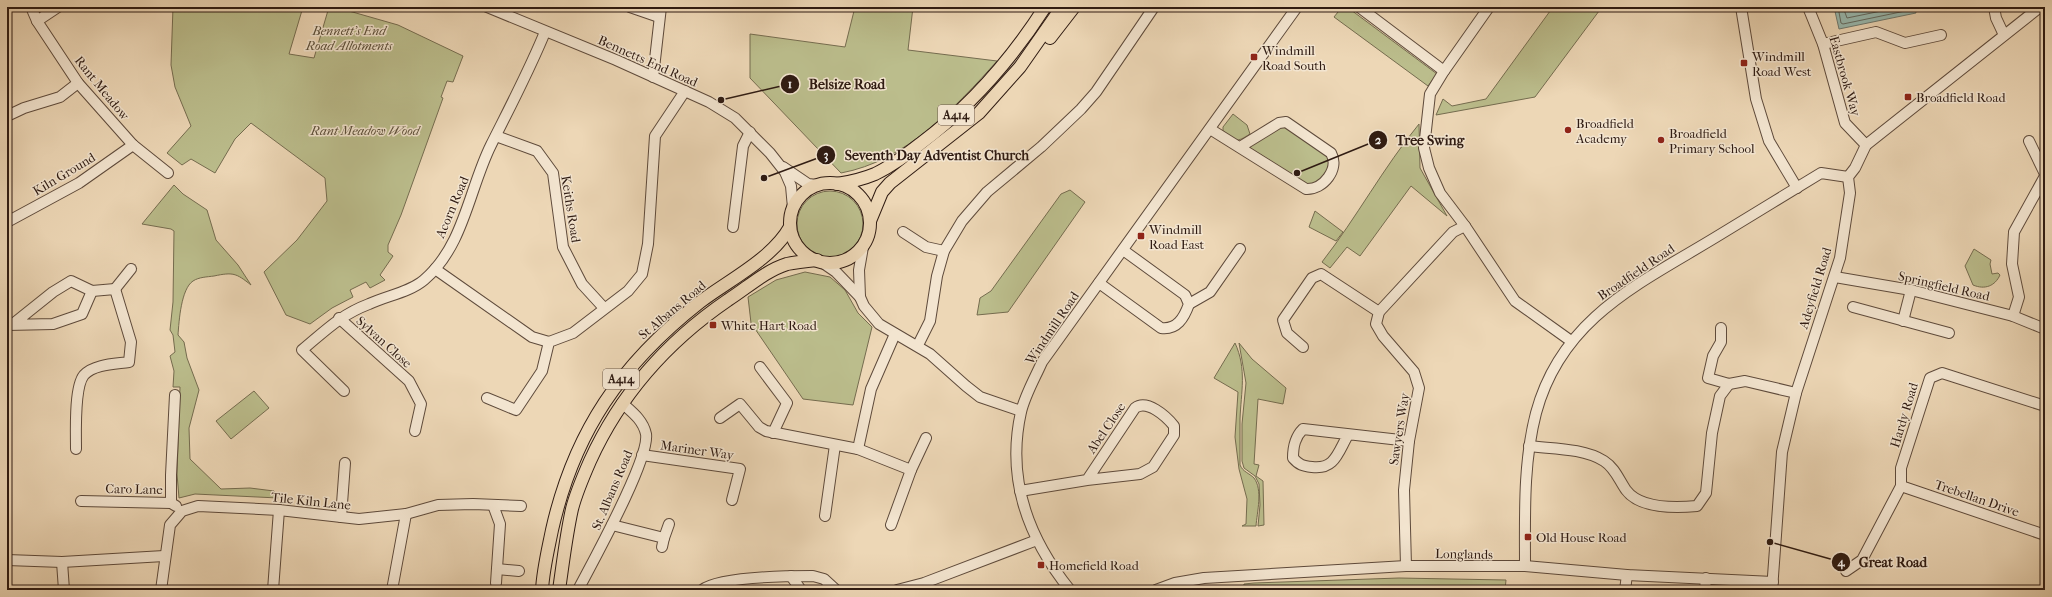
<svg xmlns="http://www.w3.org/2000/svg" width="2052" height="597" font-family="'IM FELL French Canon',serif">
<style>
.green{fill:#bbbd8c;stroke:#756c4f}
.water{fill:#99b9af;stroke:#6f7a70}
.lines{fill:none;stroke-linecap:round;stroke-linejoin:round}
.shore{stroke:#646a60;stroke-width:1}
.minor-casing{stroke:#5e4a3b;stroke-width:12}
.major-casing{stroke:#2f1b12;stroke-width:14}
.minor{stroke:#f3e5d0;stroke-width:10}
.major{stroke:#edd7b6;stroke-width:12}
.poi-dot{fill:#8f2418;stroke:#f3e5d0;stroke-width:1.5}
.labels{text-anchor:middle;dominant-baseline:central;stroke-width:3;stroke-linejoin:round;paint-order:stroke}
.shield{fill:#f3e5d0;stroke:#6a584b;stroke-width:1}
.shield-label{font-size:12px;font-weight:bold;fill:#2f1b12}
.park-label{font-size:13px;font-style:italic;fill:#594c37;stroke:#f3e5d0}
.poi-label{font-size:13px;fill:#2f1b12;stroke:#f3e5d0;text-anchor:start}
.street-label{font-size:13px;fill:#2f1b12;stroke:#f3e5d0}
.leader{fill:none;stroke:#2f1b12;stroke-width:1.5}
.callout-dot{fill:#2f1b12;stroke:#f3e5d0;stroke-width:1.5}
.mark-label{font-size:12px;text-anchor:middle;font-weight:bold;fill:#fff}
.callout-label{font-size:14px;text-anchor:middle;font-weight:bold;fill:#2f1b12;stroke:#f3e5d0;stroke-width:3;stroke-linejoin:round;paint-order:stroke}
</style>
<rect width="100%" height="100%" fill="#edd7b6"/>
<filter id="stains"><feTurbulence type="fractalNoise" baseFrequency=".005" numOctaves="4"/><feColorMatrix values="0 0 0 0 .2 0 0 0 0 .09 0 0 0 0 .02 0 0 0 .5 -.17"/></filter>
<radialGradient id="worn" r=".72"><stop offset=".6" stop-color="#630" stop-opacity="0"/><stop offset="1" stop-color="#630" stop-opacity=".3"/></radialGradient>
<!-- green -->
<g class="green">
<polygon points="173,7 303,7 289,54 314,58 329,7 335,7 398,25 463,56 453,82 447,81 441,97 443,98 401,215 388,245 388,252 393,256 380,275 385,280 370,288 366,282 350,290 353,297 332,308 310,324 286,315 264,272 297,240 327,201 325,178 251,123 235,139 215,173 191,159 182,165 167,153 191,126 175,87 171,65"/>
<path d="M 855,7 L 913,7 L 908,50 L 997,61 C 955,108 906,161 841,173 L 750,78 L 750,34 L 845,47 Z"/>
<polygon points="1342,7 1347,7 1437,74 1428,86 1334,17"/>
<polygon points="1553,7 1602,7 1535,97 1436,115 1443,99 1452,106 1486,99"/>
<path d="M 1233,114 L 1247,125 L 1250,134 C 1236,143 1236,141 1223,134 L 1223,127 Z"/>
<path d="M 1419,124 L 1420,168 L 1447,216 L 1411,186 L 1360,256 L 1347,247 L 1330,268 L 1322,262 C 1357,217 1383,168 1419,124 Z"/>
<polygon points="1284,127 1329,155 1331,163 1319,183 1307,184 1250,148 1250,145 1277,128"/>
<path d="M 174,185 L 183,194 L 207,210 L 216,240 L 238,265 L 251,285 C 236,273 233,272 214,276 C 207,277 199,277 193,281 C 181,289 179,321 178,335 L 184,342 L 187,358 L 199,390 L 189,428 L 190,459 L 221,489 L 250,488 L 274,491 L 278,498 L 195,494 L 179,498 L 177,474 L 180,387 L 173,387 L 174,371 L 170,356 L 175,352 L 173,335 L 170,330 L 173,302 L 174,231 L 171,229 L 142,224 Z"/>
<polygon points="1070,190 1085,202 1008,312 977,315 980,298 991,291 1061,194"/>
<circle cx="830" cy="224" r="33"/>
<polygon points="1315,211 1343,232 1336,241 1309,227"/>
<path d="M 1974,249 L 1991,260 L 1990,264 L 1992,274 L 1998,273 L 2000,275 C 1995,286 1985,290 1973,285 L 1965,266 Z"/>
<polygon points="805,272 830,277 845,290 858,313 872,327 853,405 803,399 751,323 748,297 776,280"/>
<path d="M 1235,343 C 1247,369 1241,392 1240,419 C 1240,434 1240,450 1240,465 C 1243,472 1249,473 1254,478 C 1263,490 1257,512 1256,526 L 1242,526 L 1246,524 L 1247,499 L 1239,469 L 1235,437 L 1238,392 L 1214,378 Z"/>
<polygon points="1239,343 1252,359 1286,388 1283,404 1258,399 1254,464 1259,465 1256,476 1263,481 1264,525 1258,526 1260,505 1259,484 1255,476 1244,468 1242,461 1242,424 1246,383"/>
<polygon points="254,391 269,408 231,439 216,421"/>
<polygon points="1399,578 1506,580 1505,590 1243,590 1244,584 1254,583"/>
</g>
<!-- water -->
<polygon class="water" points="1834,7 1915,7 1916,13 1839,29"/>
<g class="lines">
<!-- shore -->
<g class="shore">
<polyline points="1838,7 1841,23 1843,24 1910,10 1911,7"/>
<polyline points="1843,7 1847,18 1901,7"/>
</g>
<!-- minor casing -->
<g class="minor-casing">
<g id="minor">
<polyline points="31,7 37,21 78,83 133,145 168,173"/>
<polyline points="487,7 616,60 709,102 735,118 770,153 785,172 791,186 793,208"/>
<polyline points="630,7 659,17"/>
<polyline points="1359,7 1444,71"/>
<polyline points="1489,7 1444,71 1430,94 1424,148 1429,168 1440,193 1465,226 1515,301 1571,341"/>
<polyline points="1741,7 1756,99 1769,141 1797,188"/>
<polyline points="1808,7 1823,44 1845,123 1866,145"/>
<polyline points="1994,7 1996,18 2004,35"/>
<polyline points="37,21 58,7"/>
<polyline points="1823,44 1876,32 1905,43 1941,35"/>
<polyline points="653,77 661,7"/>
<polyline points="7,116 24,108 60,97 78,83"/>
<path d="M 1210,129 L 1306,189 C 1323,190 1340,169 1331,153 L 1286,122 L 1279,123 L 1240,147"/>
<polyline points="496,136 537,151 553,173 563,247 582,284 604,308"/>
<polyline points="2029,141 2045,174"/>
<polyline points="783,167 808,184 818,185"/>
<polyline points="7,222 79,183 133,145"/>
<polyline points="733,227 743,146 750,132"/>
<polyline points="903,232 926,247 944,251"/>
<polyline points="820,261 836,272 860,297 864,306 879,324 930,354 966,386 980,397 1021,411"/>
<polyline points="435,269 532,337 549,342"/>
<polyline points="1835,277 1911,290 2013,316 2045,329"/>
<path d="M 1099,283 L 1161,328 C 1177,330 1184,318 1189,304 L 1185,295 L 1123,250"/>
<polyline points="115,289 131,269"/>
<polyline points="860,297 859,270 863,247"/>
<polyline points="1189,304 1210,292 1240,249"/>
<polyline points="1853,307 1949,333"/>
<polyline points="2013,316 2019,297 2012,264 2014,232 2045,176"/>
<polyline points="339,318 409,381 421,404 415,431"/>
<polyline points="1903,321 1911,290"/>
<polyline points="7,325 53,324 82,314 92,291 71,281 53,292 13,324"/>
<polyline points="1721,328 1721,342 1713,356 1708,378 1729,384 1745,381 1796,393"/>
<polyline points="918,345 930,321 937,276 944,251 962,221 987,192 1041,147 1081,109 1096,92 1154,7"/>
<polyline points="1303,347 1287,333 1283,320 1312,278 1321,274 1379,312"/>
<polyline points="760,367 787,403 773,433"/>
<path d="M 344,391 L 302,350 C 325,331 340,315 369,304 C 386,296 410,292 424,280 C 464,246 469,189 491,145 C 510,107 529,71 545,32"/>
<polyline points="487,398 516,410 542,371 549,342 573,333 628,291 642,274 648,244 655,136 685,91"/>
<polyline points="720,418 740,404 759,427 766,431 858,449 911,470"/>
<path d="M 1348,435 C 1338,452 1335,470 1312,467 C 1303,466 1299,465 1293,458 C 1293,446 1295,437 1303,429 L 1409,441"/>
<path d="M 1529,446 C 1553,449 1583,448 1604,461 C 1615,468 1619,480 1626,490 C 1640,509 1675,508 1697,506 L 1706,493 L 1712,433 L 1720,396 L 1729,384"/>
<path d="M 76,449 C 76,432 74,387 84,375 C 94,364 116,364 129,362 L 131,342 L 115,289 L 92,291"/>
<polyline points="858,449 871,389 895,334"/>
<polyline points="642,455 740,469 732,500"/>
<polyline points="1901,486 2045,535"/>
<path d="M 1020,491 L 1087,480 L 1140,474 L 1153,467 L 1174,435 L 1174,426 C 1166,416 1147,399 1135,408 L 1087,480"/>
<polyline points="81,501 171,503 176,506"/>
<polyline points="171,503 171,475 175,395"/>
<polyline points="493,505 500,524 496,583"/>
<polyline points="825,516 835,445"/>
<polyline points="341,517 345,463"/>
<polyline points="612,525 664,538 662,547"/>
<polyline points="891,525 911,470 926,438"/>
<polyline points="664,538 669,524"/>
<polyline points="7,560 62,562 164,556"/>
<polyline points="62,562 64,590"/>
<polyline points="1406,566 1404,490 1409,441 1419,388 1414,372 1383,336 1376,324 1379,312 1453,232 1465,226"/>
<path d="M 1525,566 C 1525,516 1523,463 1536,413 C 1562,316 1643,282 1721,234 C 1754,214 1788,193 1821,173 L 1848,177"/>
<polyline points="497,569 519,571"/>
<polyline points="1846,571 1862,560 1901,486 1901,468 1930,378 1942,373 2045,406"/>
<polyline points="791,576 801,590"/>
<polyline points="161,590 170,525 182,511 198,506 279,510 359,519 406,514 438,505 473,504 521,506"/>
<polyline points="273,590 279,510"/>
<polyline points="392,590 406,514"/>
<path d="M 578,590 C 592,563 650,459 646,434 C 643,420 632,412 622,403"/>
<path d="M 702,590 C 720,576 789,576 813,576 L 824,579 L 836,590"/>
<polyline points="897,590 924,583 1037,540"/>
<path d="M 1070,590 C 1028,538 1006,479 1021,412 C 1025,395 1035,378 1042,362 L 1297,7"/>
<polyline points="1156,590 1175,583 1204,578 1406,566 1525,566 1627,575 1773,582"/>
<polyline points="1625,590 1627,575"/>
<polyline points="1705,590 1706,578"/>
<polyline points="1772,590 1782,452 1796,393 1840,258 1850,193 1848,177 1855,168 1866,145 2040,7"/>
</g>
</g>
<!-- major casing -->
<g class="major-casing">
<g id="major">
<polyline points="1050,38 1074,7"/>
<circle cx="830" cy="223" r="40"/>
<path d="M 837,184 C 850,182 863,179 875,174 C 892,166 906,155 920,144 C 971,106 1011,60 1045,7"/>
<polyline points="870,221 882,192 890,183 979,113 1020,67 1062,7"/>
<path d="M 542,590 C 543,570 548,550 552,530 C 574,432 621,364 700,302 C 729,280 772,259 790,227"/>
<path d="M 559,590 C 563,563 566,536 572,509 C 576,493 583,477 590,461 C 620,395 668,341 728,300 C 747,288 765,271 787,264 C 797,262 807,261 817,260"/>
</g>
</g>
<!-- minor -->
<use href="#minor" class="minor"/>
<!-- major -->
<use href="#major" class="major"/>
</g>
<!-- markers -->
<g class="poi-dot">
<rect x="1250" y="53" width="8" height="8" rx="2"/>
<rect x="1740" y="59" width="8" height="8" rx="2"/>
<rect x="1904" y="93" width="8" height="8" rx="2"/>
<circle cx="1568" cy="130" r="4"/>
<circle cx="1661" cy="140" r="4"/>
<rect x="1137" y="232" width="8" height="8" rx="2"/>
<rect x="709" y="321" width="8" height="8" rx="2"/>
<rect x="1524" y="533" width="8" height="8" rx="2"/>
<rect x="1037" y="561" width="8" height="8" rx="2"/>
</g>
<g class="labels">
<!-- shield labels -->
<g class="shield">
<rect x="938" y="105" width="36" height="20" rx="3"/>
<rect x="603" y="369" width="36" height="20" rx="3"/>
</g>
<g class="shield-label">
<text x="956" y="115">A414</text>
<text x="621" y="379">A414</text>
</g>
<!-- park labels -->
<g class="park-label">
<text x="349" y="30">Bennett's End<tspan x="349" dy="15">Road Allotments</tspan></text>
<text x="365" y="130">Rant Meadow Wood</text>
</g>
<!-- poi labels -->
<g class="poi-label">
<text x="1262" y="50">Windmill<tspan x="1262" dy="15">Road South</tspan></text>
<text x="1752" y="56">Windmill<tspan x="1752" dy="15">Road West</tspan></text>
<text x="1916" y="97">Broadfield Road</text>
<text x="1576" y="123">Broadfield<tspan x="1576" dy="15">Academy</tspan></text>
<text x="1669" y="133">Broadfield<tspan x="1669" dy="15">Primary School</tspan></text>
<text x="1149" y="229">Windmill<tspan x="1149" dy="15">Road East</tspan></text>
<text x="721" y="325">White Hart Road</text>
<text x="1536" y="537">Old House Road</text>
<text x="1049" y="565">Homefield Road</text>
</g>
<!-- street labels -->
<g class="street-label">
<text transform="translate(648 61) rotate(24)">Bennetts End Road</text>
<text transform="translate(1845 76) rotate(74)">Eastbrook Way</text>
<text transform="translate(102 88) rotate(51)">Rant Meadow</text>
<text transform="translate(64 174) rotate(-31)">Kiln Ground</text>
<text transform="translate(452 207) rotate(-67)">Acorn Road</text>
<text transform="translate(571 209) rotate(81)">Keiths Road</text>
<text transform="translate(1636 272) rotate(-34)">Broadfield Road</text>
<text transform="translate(1944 286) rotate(13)">Springfield Road</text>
<text transform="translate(1815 288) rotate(-73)">Adeyfield Road</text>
<text transform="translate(672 310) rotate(-40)">St Albans Road</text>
<text transform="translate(1052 328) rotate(-56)">Windmill Road</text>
<text transform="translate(384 342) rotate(42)">Sylvan Close</text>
<text transform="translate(1904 415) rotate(-73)">Hardy Road</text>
<text transform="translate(1106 428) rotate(-56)">Abel Close</text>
<text transform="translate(1399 429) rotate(-81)">Sawyers Way</text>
<text transform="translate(697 450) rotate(8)">Mariner Way</text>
<text transform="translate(134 489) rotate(1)">Caro Lane</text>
<text transform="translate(612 490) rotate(-67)">St. Albans Road</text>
<text transform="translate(1977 498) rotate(19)">Trebellan Drive</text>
<text transform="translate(311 501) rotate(6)">Tile Kiln Lane</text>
<text transform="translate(1464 554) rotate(1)">Longlands</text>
</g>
</g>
<!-- callouts -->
<path class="leader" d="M721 100L790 84M1297 173L1378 140M764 178L826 155M1770 542L1841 562"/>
<g class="callout-dot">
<circle cx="721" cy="100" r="4"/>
<circle cx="1297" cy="173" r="4"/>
<circle cx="764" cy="178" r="4"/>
<circle cx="1770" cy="542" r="4"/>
<circle cx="790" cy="84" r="10"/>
<circle cx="1378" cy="140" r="10"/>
<circle cx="826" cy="155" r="10"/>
<circle cx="1841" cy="562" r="10"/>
</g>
<g class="mark-label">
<text x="790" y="88">1</text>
<text x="1378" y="144">2</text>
<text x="826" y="159">3</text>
<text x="1841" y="566">4</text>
</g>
<g class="callout-label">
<text x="847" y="89">Belsize Road</text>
<text x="1430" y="145">Tree Swing</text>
<text x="937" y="160">Seventh Day Adventist Church</text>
<text x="1893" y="567">Great Road</text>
</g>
<!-- margin -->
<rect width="2052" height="597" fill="none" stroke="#edd7b6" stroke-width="24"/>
<rect x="8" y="8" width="2036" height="581" fill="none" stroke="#2f1b12" stroke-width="2"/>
<rect x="12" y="12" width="2028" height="573" fill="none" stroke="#2f1b12"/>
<rect width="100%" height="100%" filter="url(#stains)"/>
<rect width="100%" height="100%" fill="url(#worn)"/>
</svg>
